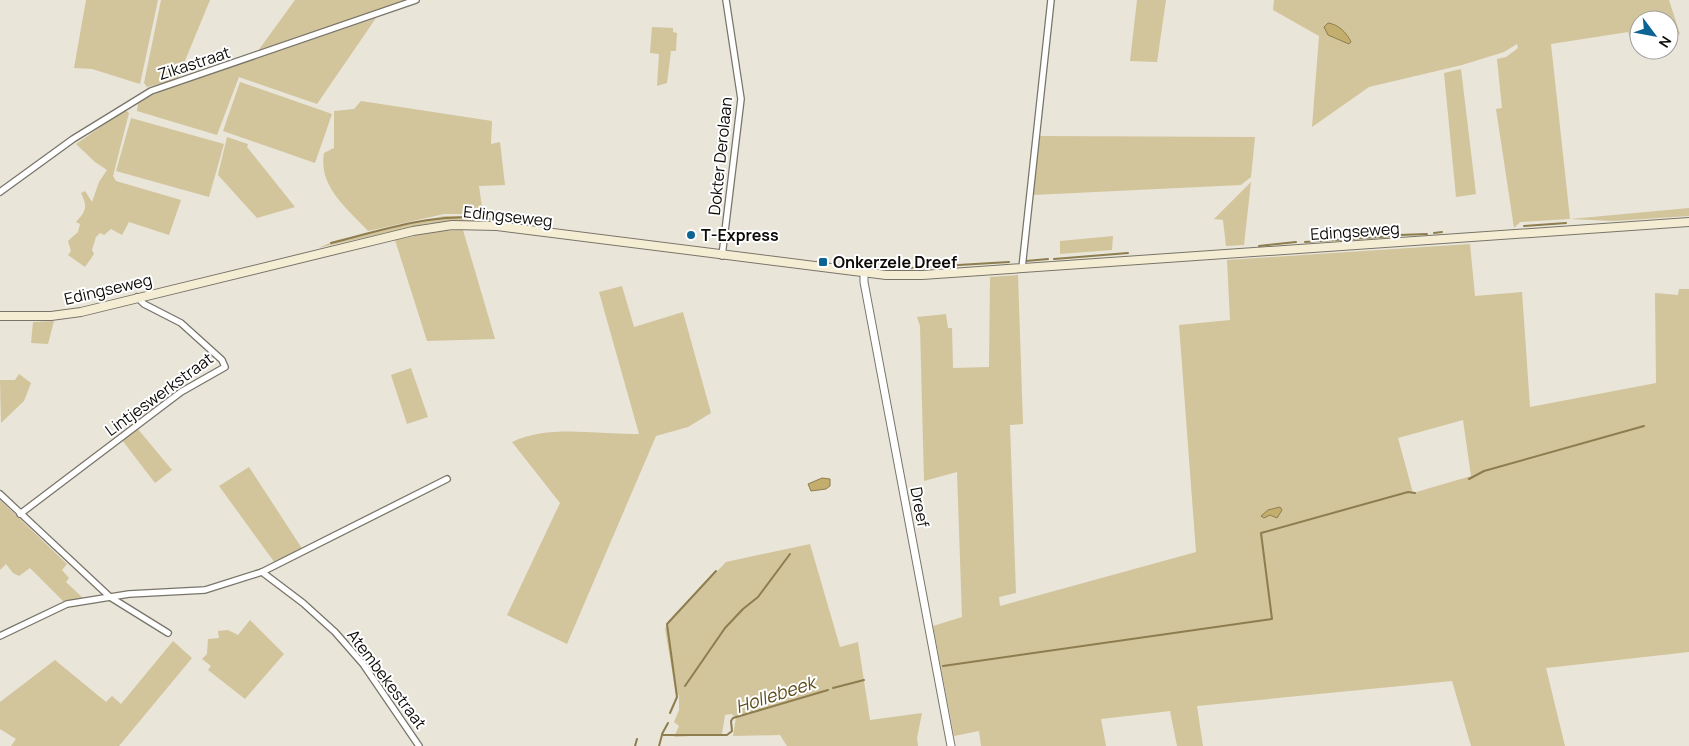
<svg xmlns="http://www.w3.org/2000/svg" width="1689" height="746" font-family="Manrope,sans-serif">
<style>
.green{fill:#d2c49b;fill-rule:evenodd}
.water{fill:#c4ae6d;stroke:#8d7d4f}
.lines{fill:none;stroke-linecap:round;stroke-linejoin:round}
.stream{stroke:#8d7d4f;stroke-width:2}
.minor-casing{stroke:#787469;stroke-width:8}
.tertiary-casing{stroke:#787469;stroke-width:9}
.secondary-casing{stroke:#787469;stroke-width:10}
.minor{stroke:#fff;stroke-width:5.5}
.tertiary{stroke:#fff;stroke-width:7}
.secondary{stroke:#f5edd3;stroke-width:8}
.poi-dot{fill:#0c6494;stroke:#fff;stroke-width:2}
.labels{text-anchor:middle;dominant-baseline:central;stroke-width:4;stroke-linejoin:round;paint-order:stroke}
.street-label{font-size:16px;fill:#0d0b08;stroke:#fff}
.poi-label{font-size:16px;font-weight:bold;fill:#0d0b08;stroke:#fff;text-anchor:start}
.water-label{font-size:18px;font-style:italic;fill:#5e4e1c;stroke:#fff}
</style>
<rect width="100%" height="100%" fill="#e9e5d9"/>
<!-- green -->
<g class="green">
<polygon points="86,0 158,0 140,84 92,69 74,68"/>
<polygon points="161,0 210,0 177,80 147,87 144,83"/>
<polygon points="295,0 410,0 255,55"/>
<polygon points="1137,0 1166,0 1157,62 1130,61"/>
<path d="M 1274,0 L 1669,0 L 1680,34 L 1669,38 L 1669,20 L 1639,20 L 1639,47 L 1634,49 L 1628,32 L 1551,44 L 1570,219 L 1689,208 L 1689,216 L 1613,221 L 1570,219 L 1520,222 L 1514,228 L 1496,109 L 1502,108 L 1497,59 L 1506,57 L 1518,48 L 1517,44 L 1504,52 L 1462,65 L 1369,87 L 1312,127 L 1319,36 L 1273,10 ZM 1332,23 L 1348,36 L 1349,44 L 1328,35 Z"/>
<polygon points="376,18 317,104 239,77 217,135 137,111 138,103 163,89"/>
<polygon points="652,27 673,28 673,32 677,33 676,51 671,51 667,83 657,86 659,54 650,53"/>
<polygon points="1461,69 1476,194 1456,197 1444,73"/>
<polygon points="240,82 332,114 315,163 223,131"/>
<path d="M 361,101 L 492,121 L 491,144 L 500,142 L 505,185 L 479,186 L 483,214 L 444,214 L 368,231 C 348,209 318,187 324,153 L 334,148 L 334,111 L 354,109 Z"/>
<path d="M 125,110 L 129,113 L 113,176 L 116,181 L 181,200 L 169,235 L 129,222 L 122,235 L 111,229 L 104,235 L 100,233 L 96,237 L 92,250 L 94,254 L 85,267 L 68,255 L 71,251 L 68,241 L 78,232 L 80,224 L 76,222 C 86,211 88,207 81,193 L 85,191 L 92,202 L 99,182 L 107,170 L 95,162 L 76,144 Z"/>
<polygon points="131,118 224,144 209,197 116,171"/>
<polygon points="1039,136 1255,137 1251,177 1241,185 1033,195"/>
<polygon points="227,137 248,144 247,147 295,207 257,218 218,175"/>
<polygon points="1251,182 1244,245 1226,246 1223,220 1214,219"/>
<polygon points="444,216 476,216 506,220 503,224 468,221 430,223 318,248 337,240"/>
<polygon points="463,230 495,339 427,341 395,240 438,231"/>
<polygon points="1113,236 1112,250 1060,254 1060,241"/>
<path d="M 1470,244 L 1475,296 L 1522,292 L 1530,407 L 1656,383 L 1655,293 L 1678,295 L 1679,289 L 1689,289 L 1689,652 L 1546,668 L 1565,746 L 1471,746 L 1452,681 L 1197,706 L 1203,746 L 1177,746 L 1170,711 L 1101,719 L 1106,746 L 981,746 L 979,731 L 954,736 L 933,626 L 962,617 L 957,472 L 924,481 L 920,326 L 917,317 L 946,314 L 948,328 L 952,328 L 953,368 L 989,367 L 990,277 L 1018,275 L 1023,424 L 1010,425 L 1016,593 L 999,597 L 1000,606 L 1196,552 L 1179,325 L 1230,320 L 1227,260 ZM 1463,420 L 1471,476 L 1413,493 L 1398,438 Z"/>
<path d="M 622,286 L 634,327 L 683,312 L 711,413 L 688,427 L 656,436 L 567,644 L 507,615 L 560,503 L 512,442 C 551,424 597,435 639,434 L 599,292 Z"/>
<polygon points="54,321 48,344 31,343 33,322"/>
<polygon points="411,368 428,417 407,424 391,375"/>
<polygon points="19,374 31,383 24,401 1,423 0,380 15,380"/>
<polygon points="137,428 172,470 155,483 122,440"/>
<polygon points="249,467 303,550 275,563 219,486"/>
<polygon points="0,500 67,564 62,570 69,578 66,582 85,600 65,603 30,568 19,576 13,573 6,564 0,570"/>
<polygon points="810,544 840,647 858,642 870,720 922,713 917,738 918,746 787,746 780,735 733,736 736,717 731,714 725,715 722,734 674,737 679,726 674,722 679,710 679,695 676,694 665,629 668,622 726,562"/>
<polygon points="250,620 284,654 245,699 208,670 211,666 202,659 207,654 208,639 219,638 218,631 228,630 238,635"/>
<polygon points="173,641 192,658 119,746 11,746 16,739 0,729 0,702 55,660 106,702 112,696 121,704"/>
</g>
<!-- water -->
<g class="water">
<path d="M 1328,23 C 1338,24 1347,33 1351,42 L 1349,44 L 1328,35 L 1324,27 Z"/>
<polygon points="822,478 830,479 830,486 826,489 811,491 808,484"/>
<polygon points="1280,507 1282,510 1277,518 1270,515 1264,518 1261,516 1268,510"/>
</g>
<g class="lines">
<!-- stream -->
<g class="stream">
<polyline points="1524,226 1566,223"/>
<polyline points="1434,233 1442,232"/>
<polyline points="1399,235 1427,234"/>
<polyline points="1305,242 1394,236"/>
<path d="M 331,243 C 387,229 442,209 500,221"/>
<polyline points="1259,246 1296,242"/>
<polyline points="1054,259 1128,253"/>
<polyline points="1026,261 1048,259"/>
<polyline points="908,268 1009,262"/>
<polyline points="1469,479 1484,471 1644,426"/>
<polyline points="943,666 1272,619 1261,533 1408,492 1415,493"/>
<polyline points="685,686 725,628 743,609 758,597 790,554"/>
<polyline points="833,688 864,680"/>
<polyline points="670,713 677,697 667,624 716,571"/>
<polyline points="662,734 668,723"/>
<polyline points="635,746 637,739"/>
<polyline points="659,746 662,735 727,735 732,731 731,721 733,718 828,690"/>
</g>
<!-- minor casing -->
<g class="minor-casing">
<g id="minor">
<polyline points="0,192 73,139 151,91 416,0"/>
<polyline points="722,256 741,99 726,0"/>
<polyline points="1022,268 1051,0"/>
<polyline points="0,494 110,597 168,633"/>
<polyline points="20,514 181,392 225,367 222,360 181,323 144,304 137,297"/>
<polyline points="262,572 303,603 335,632 363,664 419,746"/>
<polyline points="0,636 67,604 129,594 205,590 262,572 447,479"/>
</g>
</g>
<!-- tertiary casing -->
<g class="tertiary-casing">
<polyline id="tertiary" points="864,272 864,282 951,746"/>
</g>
<!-- secondary casing -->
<g class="secondary-casing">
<polyline id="secondary" points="0,316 51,316 81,312 413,231 452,225 497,226 886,275 922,275 1689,222"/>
</g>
<!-- minor -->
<use href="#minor" class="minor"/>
<!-- tertiary -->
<use href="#tertiary" class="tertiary"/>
<!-- secondary -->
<use href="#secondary" class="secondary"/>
</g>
<!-- markers -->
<g class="poi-dot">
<circle cx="691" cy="235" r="5"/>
<rect x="818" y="257" width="10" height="10" rx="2.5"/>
</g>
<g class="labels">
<!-- street labels -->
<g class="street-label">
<text transform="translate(194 63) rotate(-18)">Zikastraat</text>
<text transform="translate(720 156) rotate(-84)">Dokter Derolaan</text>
<text transform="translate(508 216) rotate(6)">Edingseweg</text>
<text transform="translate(1355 231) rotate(-4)">Edingseweg</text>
<text transform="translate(108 289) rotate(-13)">Edingseweg</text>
<text transform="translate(159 394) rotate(-36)">Lintjeswerkstraat</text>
<text transform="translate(920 507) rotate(79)">Dreef</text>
<text transform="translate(387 679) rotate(53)">Atembekestraat</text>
</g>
<!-- poi labels -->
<g class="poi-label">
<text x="701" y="235">T-Express</text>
<text x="833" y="262">Onkerzele Dreef</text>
</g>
<!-- water labels -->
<g class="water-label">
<text transform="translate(775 694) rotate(-18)">Hollebeek</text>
</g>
</g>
<!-- north arrow -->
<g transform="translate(1654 35) rotate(122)"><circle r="24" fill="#ffffff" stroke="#9e9d9c"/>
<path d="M0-4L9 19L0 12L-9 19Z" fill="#0c6494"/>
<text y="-8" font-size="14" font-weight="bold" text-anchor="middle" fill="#0d0b08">N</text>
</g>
</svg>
